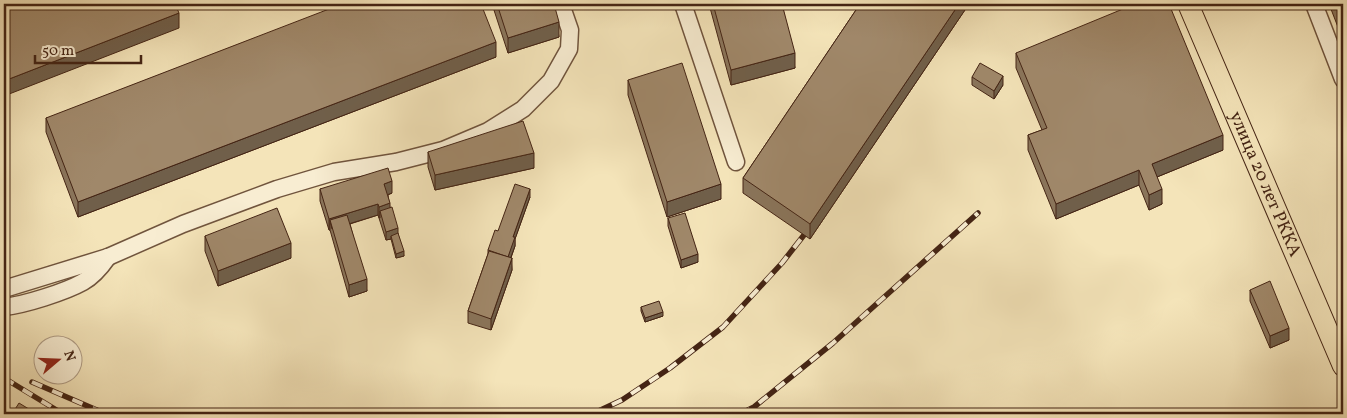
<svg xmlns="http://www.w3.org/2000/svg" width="1347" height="418" font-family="Vollkorn,serif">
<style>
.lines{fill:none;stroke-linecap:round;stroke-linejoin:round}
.minor-casing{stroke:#70543d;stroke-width:19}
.major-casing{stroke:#442414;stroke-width:22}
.minor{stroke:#f8edd2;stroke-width:16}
.major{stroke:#f4e4b9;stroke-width:20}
.rail-casing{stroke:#442414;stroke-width:5.5}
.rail{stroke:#f8edd2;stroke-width:4;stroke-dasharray:11;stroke-linecap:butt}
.wall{fill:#8a755b;stroke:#442414}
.shaded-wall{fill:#705f4a;stroke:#442414}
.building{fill:#a0886a;stroke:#442414}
.labels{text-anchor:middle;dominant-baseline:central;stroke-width:4;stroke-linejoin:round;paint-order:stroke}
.street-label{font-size:18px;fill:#442414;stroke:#f8edd2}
</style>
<rect width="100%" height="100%" fill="#f4e4b9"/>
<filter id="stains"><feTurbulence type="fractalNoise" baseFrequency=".004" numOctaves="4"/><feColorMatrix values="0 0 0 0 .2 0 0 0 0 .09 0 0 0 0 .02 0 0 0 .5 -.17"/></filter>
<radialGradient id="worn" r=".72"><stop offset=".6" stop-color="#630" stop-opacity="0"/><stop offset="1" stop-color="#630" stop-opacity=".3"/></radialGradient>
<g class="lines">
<!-- minor casing -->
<g class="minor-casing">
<g id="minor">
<polyline points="683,4 736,162"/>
<polyline points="1314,4 1343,79"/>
<polyline points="4,289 108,257 183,224 277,189 334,172 396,162 443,150 488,131 523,109 551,81 569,49 570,30 561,4"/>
<path d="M 4,307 C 24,305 65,292 83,282 C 94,276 101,267 108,257"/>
</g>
</g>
<!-- major casing -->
<g class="major-casing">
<g id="major">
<path id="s1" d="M 1188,4 L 1343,366"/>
</g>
</g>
<!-- minor -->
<use href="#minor" class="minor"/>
<!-- major -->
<use href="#major" class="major"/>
<!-- rail casing -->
<g class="rail-casing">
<g id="rail">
<polyline points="4,378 63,414"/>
<polyline points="32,382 106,414"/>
<polyline points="592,414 622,400 670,368 723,327 782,263 804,235"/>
<polyline points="740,414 754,407 833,343 978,213"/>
</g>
</g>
<!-- rail -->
<use href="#rail" class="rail"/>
</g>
<!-- wall -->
<g class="wall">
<polygon points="492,4 554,4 559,37 508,53"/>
<polygon points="709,4 782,4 795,68 731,85"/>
<polygon points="860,4 969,4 810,239 743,193 743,178"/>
<polygon points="1329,4 1343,4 1343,40"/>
<polygon points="1016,53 1223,150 1157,177 1162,204 1149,210 1139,185 1056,219 1028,150 1028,135 1042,130 1016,68"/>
<polygon points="496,57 78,217 46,132 46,118"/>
<polygon points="972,77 1003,85 994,99 972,85"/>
<polygon points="628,80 721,199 667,217 628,95"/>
<polygon points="428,152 534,168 435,190 428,167"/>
<polygon points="320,189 392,193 388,195 390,208 398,234 404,256 396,258 391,239 386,240 378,215 350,224 367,291 349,297 330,230 329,230 320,201"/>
<polygon points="530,197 515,239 515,246 511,258 512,270 491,330 468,323 468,311 488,254 488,250"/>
<polygon points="668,218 698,262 681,268 668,226"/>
<polygon points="205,236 291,258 218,286 205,251"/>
<polygon points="1250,290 1289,340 1270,348 1250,301"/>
<polygon points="641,307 663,316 645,322 641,311"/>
</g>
<!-- shaded-wall -->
<g class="shaded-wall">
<polygon points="959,4 969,4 810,239 810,224"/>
<polygon points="179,13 179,28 4,96 4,81"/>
<polygon points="559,22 559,37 508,53 508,38"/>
<polygon points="496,42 496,57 78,217 78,202"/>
<polygon points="795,53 795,68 731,85 731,70"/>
<polygon points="1003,76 1003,85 994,99 994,91"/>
<polygon points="1223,135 1223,150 1152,179 1152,164"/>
<polygon points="534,153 534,168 435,190 435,175"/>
<polygon points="1139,170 1139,185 1056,219 1056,204"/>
<polygon points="392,181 392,193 384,196 384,184"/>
<polygon points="721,184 721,199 667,217 667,202"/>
<polygon points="530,189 530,197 515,239 515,246 508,265 508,257 513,237"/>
<polygon points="1162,189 1162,204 1149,210 1149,195"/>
<polygon points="390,203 390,215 380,211 380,218 379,218 379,207"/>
<polygon points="378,204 378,215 332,229 330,220 330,230 329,230 329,219"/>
<polygon points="398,228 398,237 391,236 391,239 386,240 386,232"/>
<polygon points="291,243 291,258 218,286 218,271"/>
<polygon points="404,251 404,256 396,258 396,254"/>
<polygon points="698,254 698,262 681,268 681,260"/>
<polygon points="512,258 512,270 491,330 491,319"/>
<polygon points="367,279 367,291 349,297 349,285"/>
<polygon points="663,312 663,316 645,322 645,318"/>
<polygon points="1289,328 1289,340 1270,348 1270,336"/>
</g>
<!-- building -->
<g class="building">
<polygon points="4,4 175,4 179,13 4,81"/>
<polygon points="342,4 481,4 496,42 78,202 46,118"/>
<polygon points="497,4 554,4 559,22 508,38"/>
<polygon points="713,4 782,4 795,53 731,70"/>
<polygon points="860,4 959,4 810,224 743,178"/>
<polygon points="1135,4 1169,4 1223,135 1152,164 1162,189 1149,195 1139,170 1056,204 1028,135 1047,128 1016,53"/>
<polygon points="1335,4 1343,4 1343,25"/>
<polygon points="682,63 721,184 667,202 628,80"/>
<polygon points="980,63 1003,76 994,91 972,77"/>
<polygon points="523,121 534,153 435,175 428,152"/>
<polygon points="388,168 392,181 384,184 390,203 379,207 378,204 329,219 320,189"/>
<polygon points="515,184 530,189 513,237 515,237 508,257 488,250 495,230 498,231"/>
<polygon points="392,207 398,228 386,232 380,211"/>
<polygon points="277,208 291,243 218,271 205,236"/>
<polygon points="685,213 698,254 681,260 668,218"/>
<polygon points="347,215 367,279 349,285 330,220"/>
<polygon points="398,233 404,251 396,254 391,236"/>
<polygon points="489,251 512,258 491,319 468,311"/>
<polygon points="1270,281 1289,328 1270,336 1250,290"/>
<polygon points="659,301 663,312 645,318 641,307"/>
<polygon points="19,403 37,414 12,414"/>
</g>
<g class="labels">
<!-- street labels -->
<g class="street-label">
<text stroke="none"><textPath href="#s1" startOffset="196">улица 20 лет РККА</textPath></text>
</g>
</g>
<!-- margin -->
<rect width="1347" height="418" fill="none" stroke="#f4e4b9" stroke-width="20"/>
<rect x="5" y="5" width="1337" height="408" fill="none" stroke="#442414" stroke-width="2.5"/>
<rect x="10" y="10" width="1327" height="398" fill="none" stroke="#442414"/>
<!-- north arrow -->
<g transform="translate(58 360) rotate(71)"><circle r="24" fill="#f8edd2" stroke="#b09d86"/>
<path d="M0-4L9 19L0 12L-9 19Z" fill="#8f2418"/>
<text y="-8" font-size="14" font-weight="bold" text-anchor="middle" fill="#442414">N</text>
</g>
<!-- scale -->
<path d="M35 55v8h106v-8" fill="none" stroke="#442414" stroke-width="2.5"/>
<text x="42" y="55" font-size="15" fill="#442414" stroke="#f8edd2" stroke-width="4" paint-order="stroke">50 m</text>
<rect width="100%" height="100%" filter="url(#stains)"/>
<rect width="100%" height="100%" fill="url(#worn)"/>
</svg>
